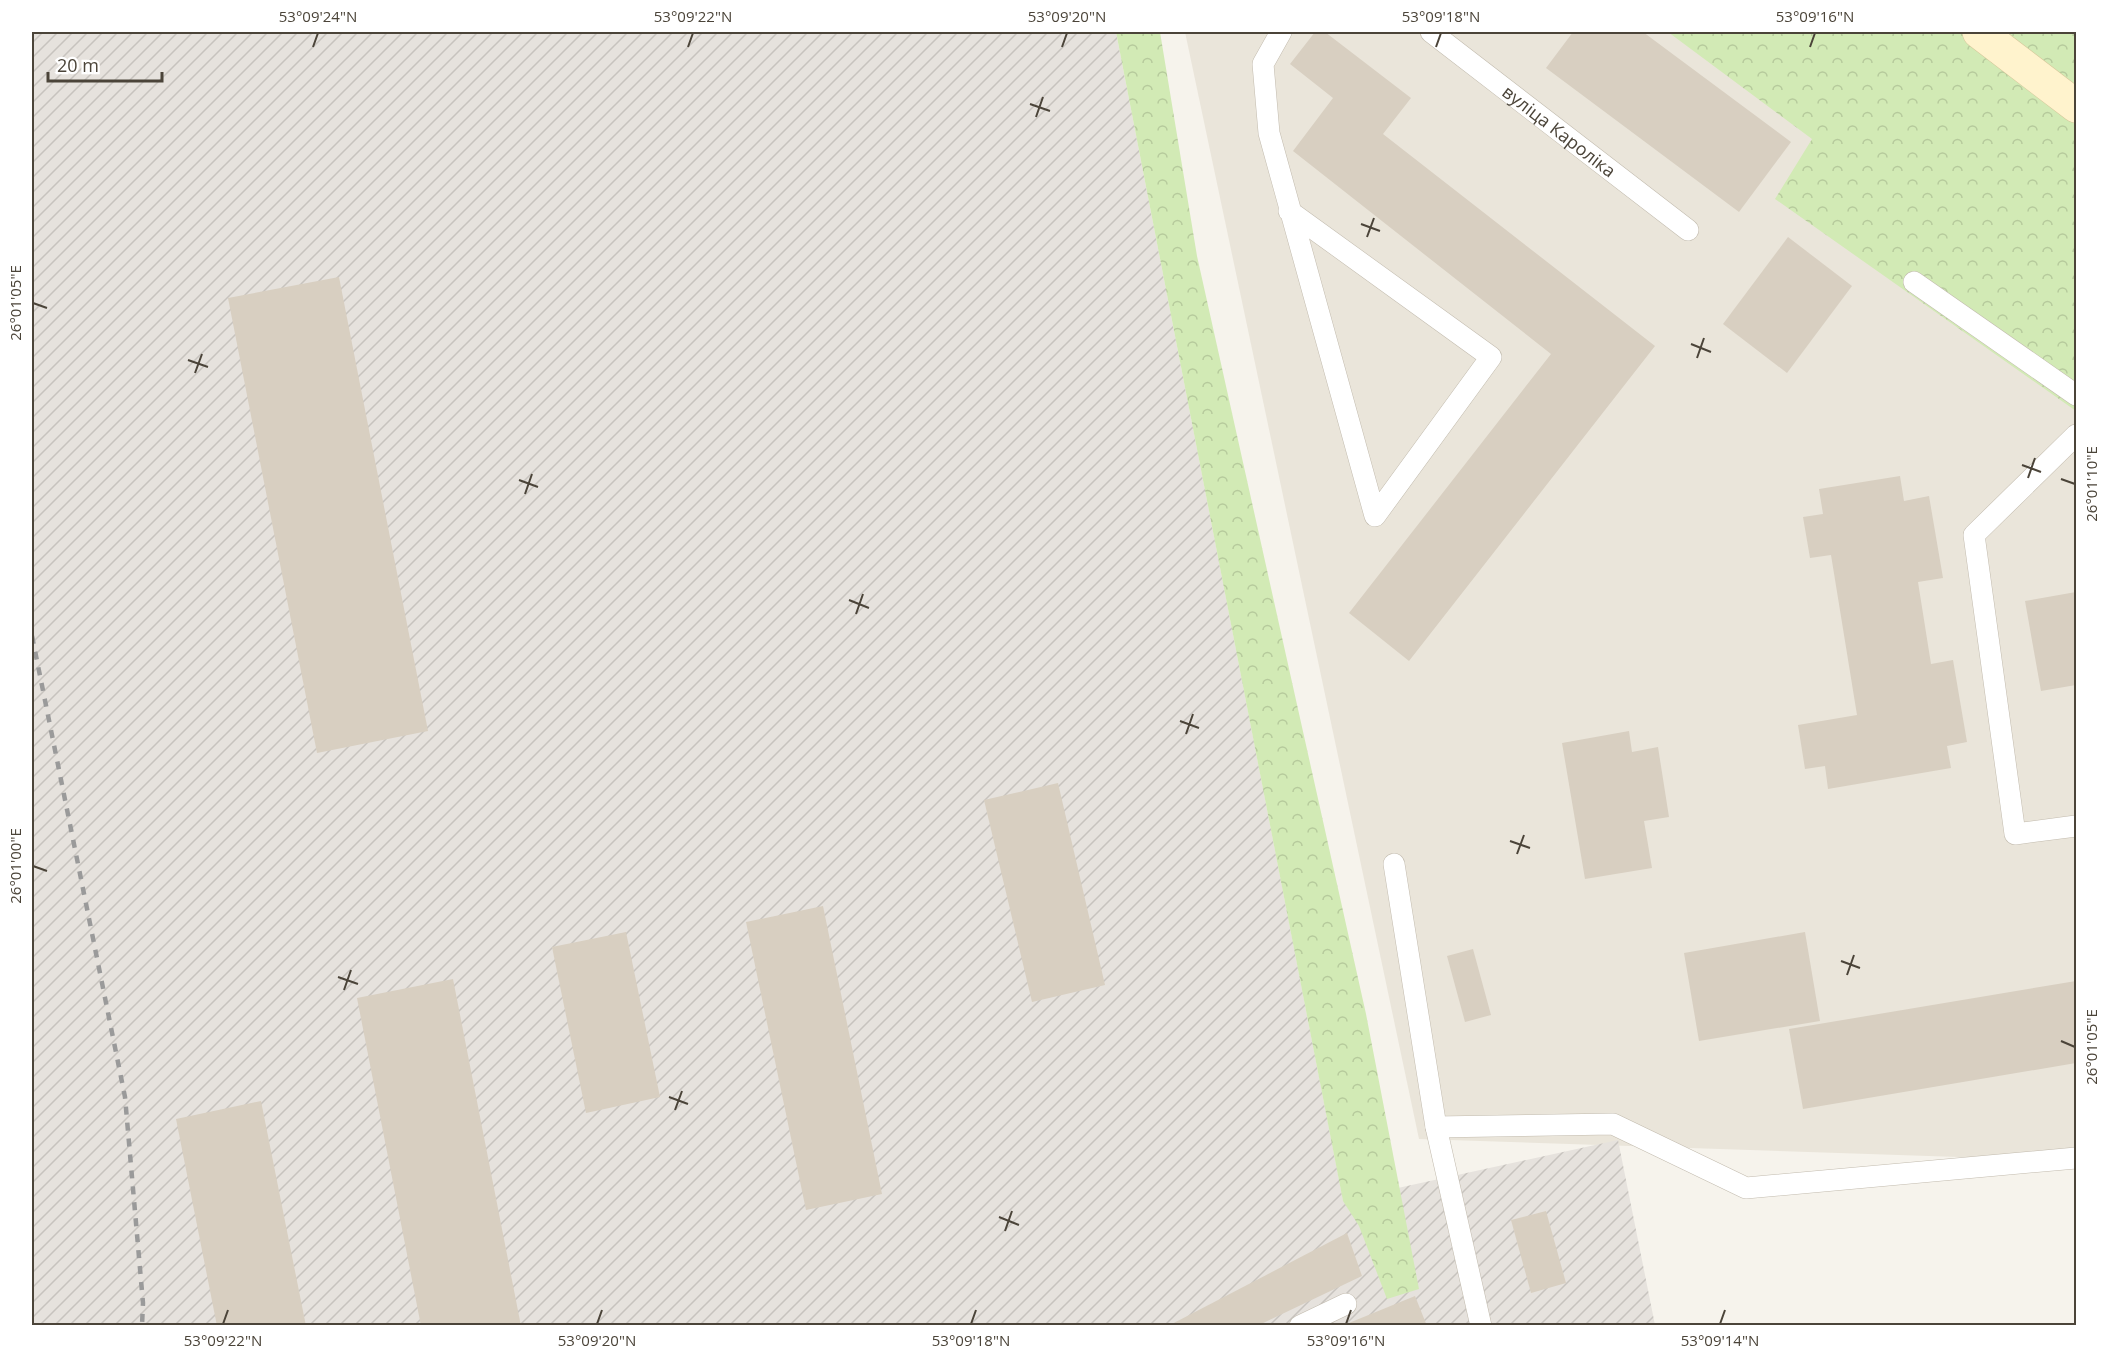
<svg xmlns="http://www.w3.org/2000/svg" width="2108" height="1357" font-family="'Open Sans',sans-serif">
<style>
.residential{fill:#eae5da}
.industrial{fill:url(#industrial-furrows)}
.forest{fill:url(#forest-crowns)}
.building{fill:#d8cfc1}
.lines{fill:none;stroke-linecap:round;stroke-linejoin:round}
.lane-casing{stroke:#c2bbae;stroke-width:22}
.secondary-casing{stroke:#d6c79b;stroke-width:34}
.lane{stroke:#fff;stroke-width:21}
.secondary{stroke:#fff3cd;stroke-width:33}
.rail{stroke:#9a9a9a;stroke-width:4.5;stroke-dasharray:8 8;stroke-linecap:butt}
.ticks{fill:none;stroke:#4b4439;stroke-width:2}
.labels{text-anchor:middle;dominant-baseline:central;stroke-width:4.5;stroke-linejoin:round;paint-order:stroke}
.street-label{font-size:18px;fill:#4b4439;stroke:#fff}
.neatline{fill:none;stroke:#4b4439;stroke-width:2}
.ticks-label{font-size:15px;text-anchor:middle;fill:#4b4439}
</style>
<defs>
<pattern id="industrial-furrows" width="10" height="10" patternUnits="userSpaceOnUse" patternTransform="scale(1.5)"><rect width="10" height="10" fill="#e6e2dd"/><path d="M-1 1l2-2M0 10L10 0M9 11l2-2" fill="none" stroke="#c7c3be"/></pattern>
<pattern id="forest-crowns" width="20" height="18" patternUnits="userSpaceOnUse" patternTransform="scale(1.5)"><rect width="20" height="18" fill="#d2eab5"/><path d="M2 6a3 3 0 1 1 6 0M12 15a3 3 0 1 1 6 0" fill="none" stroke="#b6ca9c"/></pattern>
</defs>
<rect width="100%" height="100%" fill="#f6f3ec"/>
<!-- residential -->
<polygon class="residential" points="1185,32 2076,32 2076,1161 1419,1139"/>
<!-- industrial -->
<polygon class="industrial" points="32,32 1116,32 1343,1200 1618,1140 1655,1325 32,1325"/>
<!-- forest -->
<g class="forest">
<polygon points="1116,32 1160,32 1197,256 1366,1014 1419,1289 1387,1299 1359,1226 1343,1201"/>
<polygon points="1668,32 2076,32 2076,411 1775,199 1812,139"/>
</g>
<!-- building -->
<g class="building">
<polygon points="1315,32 1325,32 1411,98 1383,134 1655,346 1409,661 1349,613 1551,354 1293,151 1333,98 1290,64"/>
<polygon points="1573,32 1643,32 1791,142 1739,212 1546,68"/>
<polygon points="1788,237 1852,286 1787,373 1723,324"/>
<polygon points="339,277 428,731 317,753 228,298"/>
<polygon points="1900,476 1904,501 1929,496 1943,578 1918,582 1931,664 1953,660 1967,742 1947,746 1951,768 1828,789 1825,766 1805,769 1798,725 1857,715 1831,555 1810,558 1803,517 1823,514 1819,489"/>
<polygon points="2076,592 2076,685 2041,691 2025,601"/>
<polygon points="1629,731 1632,752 1658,747 1669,817 1644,821 1652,868 1585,879 1562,743"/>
<polygon points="1058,783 1105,985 1032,1002 984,800"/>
<polygon points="823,906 882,1194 806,1210 746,922"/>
<polygon points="626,932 660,1097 586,1113 552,947"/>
<polygon points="1805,932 1820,1021 1699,1041 1684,953"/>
<polygon points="1473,949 1491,1015 1465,1022 1447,956"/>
<polygon points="453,979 521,1326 421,1326 357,998"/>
<polygon points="2076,981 2076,1063 1803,1109 1789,1029"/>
<polygon points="261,1101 306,1326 217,1326 176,1119"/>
<polygon points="1546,1211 1566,1283 1531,1293 1511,1220"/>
<polygon points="1347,1233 1362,1276 1257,1326 1168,1326"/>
<polygon points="1415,1296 1427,1326 1344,1326 1344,1325"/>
</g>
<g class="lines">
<!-- lane casing -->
<g class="lane-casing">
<g id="lane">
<polyline points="1281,32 1263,64 1269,133 1375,516 1491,357 1289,211"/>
<path id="s1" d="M 1431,32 L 1688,230"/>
<polyline points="1914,282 2076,395"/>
<polyline points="2076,435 1974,535 2015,834 2076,826"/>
<polyline points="1394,864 1436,1127 1481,1326"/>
<polyline points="1436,1127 1613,1124 1746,1188 2076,1158"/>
<polyline points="1300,1326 1346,1304"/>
</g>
</g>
<!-- secondary casing -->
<g class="secondary-casing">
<polyline id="secondary" points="1979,32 2076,106"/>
</g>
<!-- lane -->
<use href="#lane" class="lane"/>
<!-- secondary -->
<use href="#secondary" class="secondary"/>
<!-- rail -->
<polyline class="rail" points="32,636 125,1097 143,1303 142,1326"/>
</g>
<!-- ticks -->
<path class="ticks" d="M 313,47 L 318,33M 688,47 L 693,33M 1062,47 L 1067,33M 1436,47 L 1441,33M 1810,47 L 1815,33M 1030,104 L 1050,111M 1036,117 L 1043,97M 1361,224 L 1380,231M 1367,237 L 1374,218M 33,303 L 47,308M 1691,344 L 1711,352M 1697,358 L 1704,338M 188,360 L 208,367M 195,373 L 202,354M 2022,465 L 2041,472M 2028,478 L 2035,458M 2061,479 L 2075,484M 519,480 L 538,487M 525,494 L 532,474M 849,600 L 869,608M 856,614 L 863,594M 1180,721 L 1199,728M 1186,734 L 1193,714M 1510,841 L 1530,848M 1517,854 L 1524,835M 33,866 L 47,871M 1841,961 L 1860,968M 1847,975 L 1854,955M 338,977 L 358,984M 344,990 L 351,970M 2061,1041 L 2075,1047M 669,1097 L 688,1104M 675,1110 L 682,1091M 999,1217 L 1019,1225M 1005,1231 L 1012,1211M 223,1324 L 228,1310M 597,1324 L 602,1310M 971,1324 L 976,1310M 1346,1324 L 1351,1310M 1720,1324 L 1725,1310"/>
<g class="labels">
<!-- street labels -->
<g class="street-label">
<text stroke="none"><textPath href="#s1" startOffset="162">вуліца Кароліка</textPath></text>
</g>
</g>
<!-- border -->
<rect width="2108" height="1357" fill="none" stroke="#ffffff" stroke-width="66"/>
<!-- scale -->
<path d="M48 72v9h114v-9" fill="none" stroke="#4b4439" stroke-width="3"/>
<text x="57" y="72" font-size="18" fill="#4b4439" stroke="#ffffff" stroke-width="4.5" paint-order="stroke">20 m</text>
<rect x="33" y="33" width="2042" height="1291" class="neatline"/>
<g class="ticks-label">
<text x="318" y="22">53°09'24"N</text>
<text x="693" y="22">53°09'22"N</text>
<text x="1067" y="22">53°09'20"N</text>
<text x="1441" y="22">53°09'18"N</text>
<text x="1815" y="22">53°09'16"N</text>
<text transform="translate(16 303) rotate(-90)" y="5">26°01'05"E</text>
<text transform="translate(2092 484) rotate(-90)" y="5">26°01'10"E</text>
<text transform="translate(16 866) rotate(-90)" y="5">26°01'00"E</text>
<text transform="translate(2092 1047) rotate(-90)" y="5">26°01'05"E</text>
<text x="223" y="1346">53°09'22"N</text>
<text x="597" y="1346">53°09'20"N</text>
<text x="971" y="1346">53°09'18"N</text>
<text x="1346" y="1346">53°09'16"N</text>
<text x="1720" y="1346">53°09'14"N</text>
</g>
</svg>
